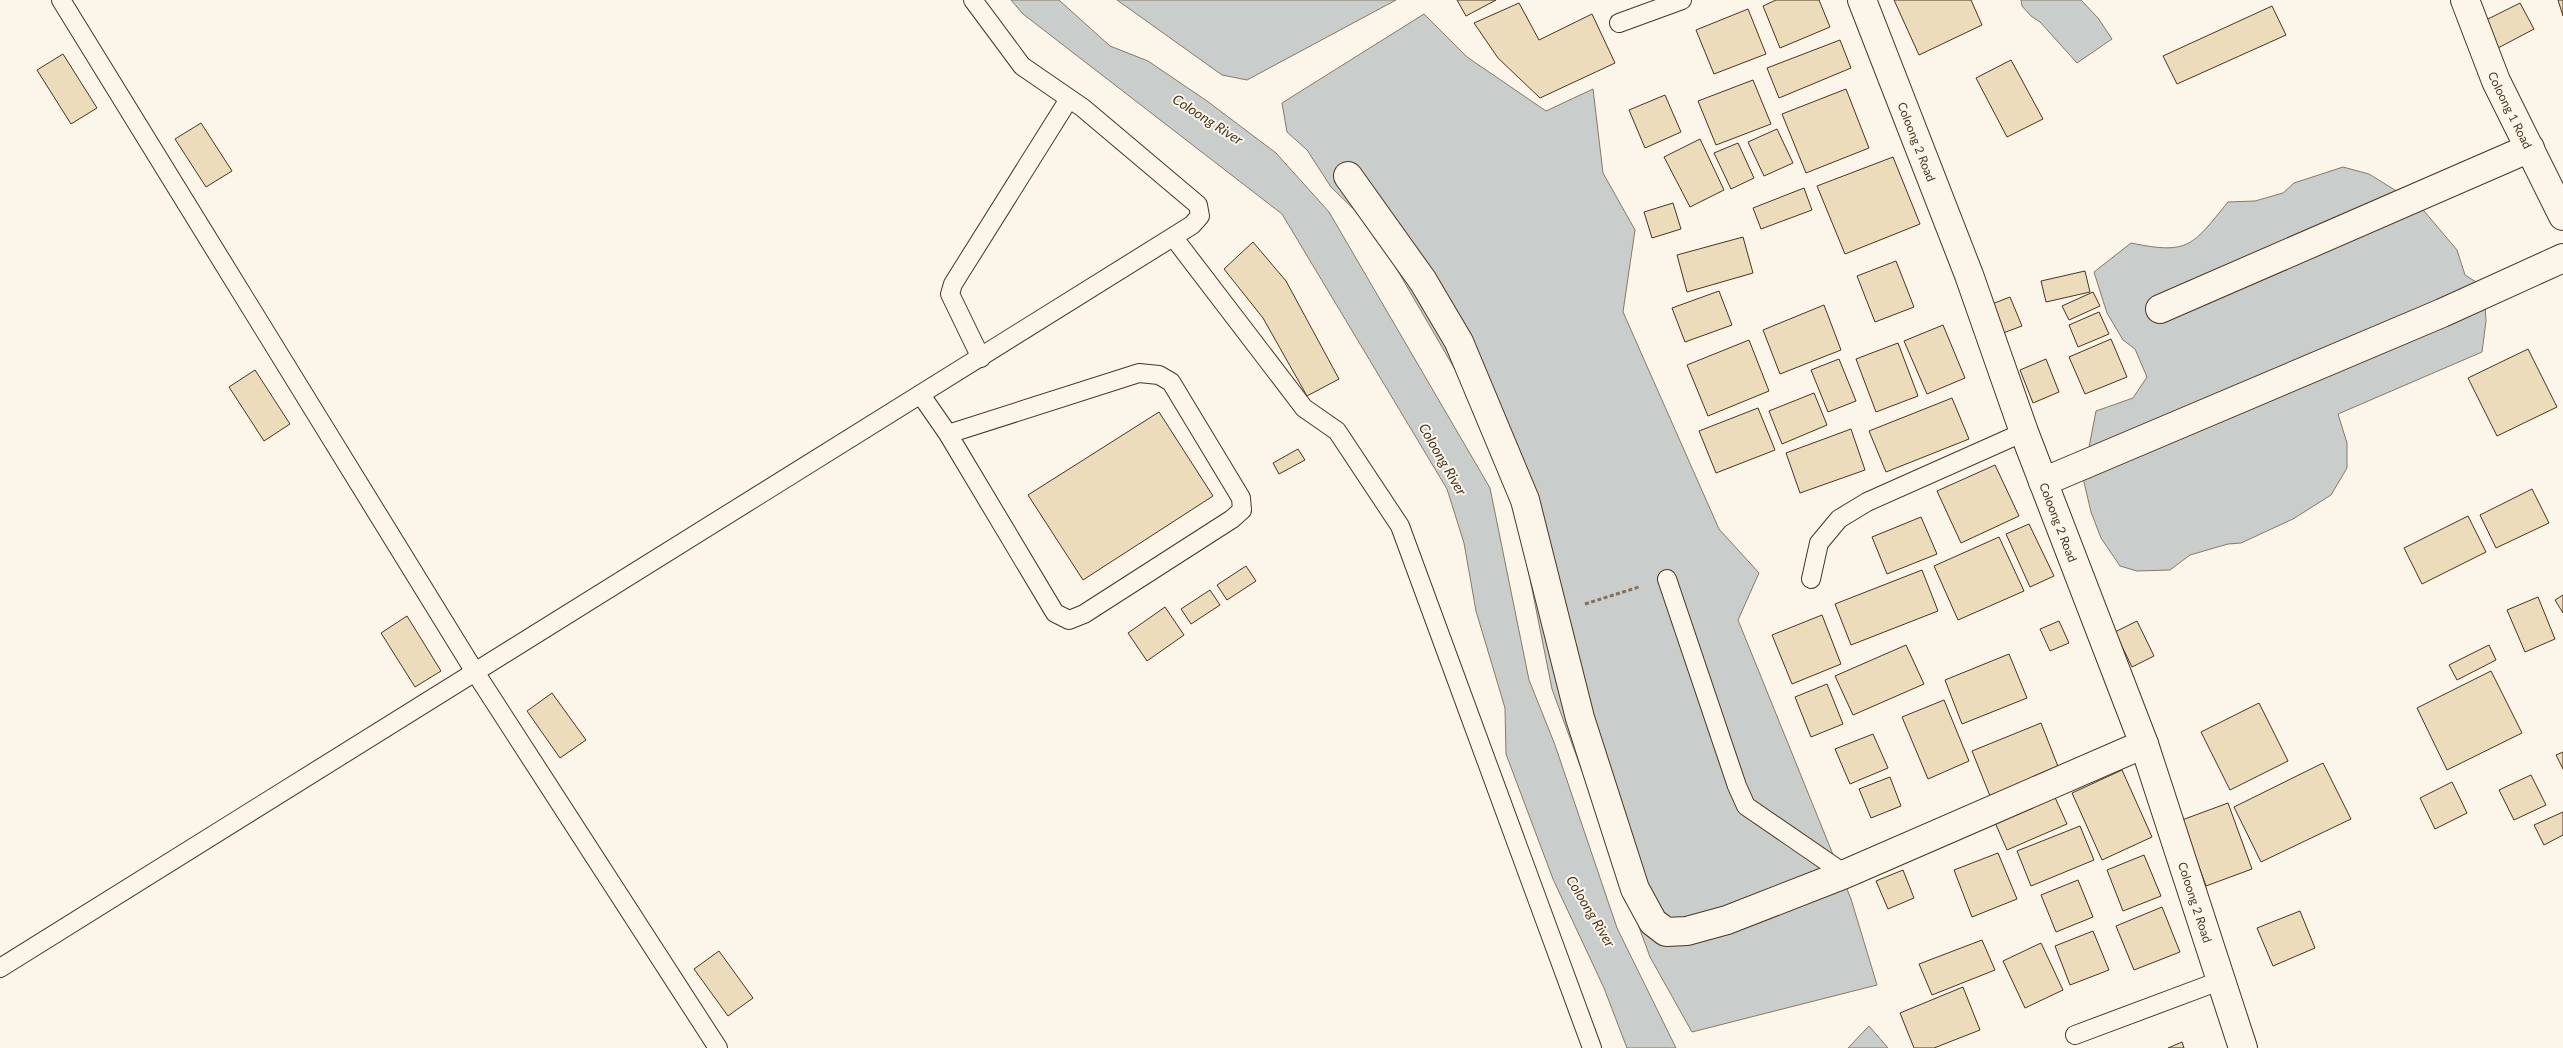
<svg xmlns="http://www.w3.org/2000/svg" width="2563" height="1048" font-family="Lato,sans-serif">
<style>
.water{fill:#c9cecd;stroke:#887966}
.building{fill:#ecdcbc;stroke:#4a3520}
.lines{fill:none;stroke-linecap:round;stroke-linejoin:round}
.service-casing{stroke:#4a3520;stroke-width:20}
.minor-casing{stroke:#4a3520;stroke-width:30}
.path{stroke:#7f6f5c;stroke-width:3;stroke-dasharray:4 2.5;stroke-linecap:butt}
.service{stroke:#fbf6e9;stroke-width:18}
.minor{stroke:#fbf6e9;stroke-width:28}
.labels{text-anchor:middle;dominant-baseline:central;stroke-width:4;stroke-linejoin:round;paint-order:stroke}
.street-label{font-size:12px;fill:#4a3520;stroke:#fbf6e9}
.water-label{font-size:14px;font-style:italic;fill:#4a3520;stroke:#fbf6e9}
</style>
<rect width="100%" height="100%" fill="#fbf6e9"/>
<!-- water -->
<g class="water">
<polygon points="1011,0 1059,0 1110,46 1148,61 1207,101 1276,153 1329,212 1490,488 1529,680 1555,745 1617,928 1676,1048 1627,1048 1604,988 1553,879 1506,754 1505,708 1476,611 1464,543 1447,489 1282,214 1023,14"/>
<polygon points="1117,0 1396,0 1247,80 1222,75"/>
<polygon points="2021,0 2081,0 2098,18 2112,39 2077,63 2040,22 2031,16 2022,6"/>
<polygon points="1424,14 1467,57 1546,111 1593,89 1603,173 1635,230 1623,312 1719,529 1759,573 1738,620 1851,899 1877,985 1692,1032 1650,957 1552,689 1511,484 1475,404 1373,228 1331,187 1307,150 1287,132 1282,103"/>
<path d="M 2343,167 L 2369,174 L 2419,205 L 2457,250 L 2465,275 L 2484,287 L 2486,321 L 2482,352 L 2338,414 L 2347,443 L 2347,468 L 2331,495 L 2293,519 L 2241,543 L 2228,544 L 2190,555 L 2170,570 L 2137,571 L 2120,566 L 2101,538 L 2091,512 L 2083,478 L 2096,411 L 2133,398 L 2147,377 L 2135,349 L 2123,340 L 2107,313 L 2094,272 L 2131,243 C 2189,255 2192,246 2228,202 L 2255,201 L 2283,193 L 2294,183 Z"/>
<polygon points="1869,1026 1888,1048 1848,1048"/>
</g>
<!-- building -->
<g class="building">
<polygon points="1457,0 1496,0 1466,16"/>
<polygon points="1776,0 1819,0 1830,27 1780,48 1763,6"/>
<polygon points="1894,0 1971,0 1982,25 1919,55"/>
<polygon points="2558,0 2563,0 2563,16"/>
<polygon points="1519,3 1539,40 1592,14 1615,63 1540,98 1498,58 1474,23"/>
<polygon points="2520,3 2534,29 2498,48 2484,21"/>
<polygon points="2272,6 2286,35 2177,84 2163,56"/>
<polygon points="1748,9 1766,54 1714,74 1696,30"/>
<polygon points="1840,40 1851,68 1779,98 1767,68"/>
<polygon points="63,54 97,108 71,124 37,70"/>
<polygon points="2011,60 2043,119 2007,137 1976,78"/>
<polygon points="1753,80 1771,124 1716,145 1698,101"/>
<polygon points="1846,89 1869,148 1806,173 1782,114"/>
<polygon points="1665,95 1681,132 1645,148 1629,110"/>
<polygon points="201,123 232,171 206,187 175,139"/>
<polygon points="1777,129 1793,163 1764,176 1748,142"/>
<polygon points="1700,139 1724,190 1690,207 1664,157"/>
<polygon points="1738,143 1754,178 1731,189 1714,153"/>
<polygon points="1893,157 1920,224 1845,254 1817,186"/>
<polygon points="1804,188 1812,210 1761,229 1753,208"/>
<polygon points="1673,203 1681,229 1652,238 1644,212"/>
<polygon points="1743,237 1753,273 1687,292 1677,255"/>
<polygon points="1253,242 1286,281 1339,379 1307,396 1263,318 1224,269"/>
<polygon points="1896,261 1914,307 1875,322 1857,276"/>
<polygon points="2085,271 2090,292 2046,302 2041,281"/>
<polygon points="1719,291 1732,325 1685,342 1672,308"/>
<polygon points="2093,292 2100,306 2069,320 2062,306"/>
<polygon points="2010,297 2022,326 2003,333 1992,304"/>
<polygon points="1824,305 1841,350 1780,374 1763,330"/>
<polygon points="2099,312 2109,334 2078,347 2069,325"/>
<polygon points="1943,325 1965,378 1927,394 1904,341"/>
<polygon points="2111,339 2127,377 2085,394 2069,357"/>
<polygon points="1749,340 1769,391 1708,416 1687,365"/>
<polygon points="1898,343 1918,396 1876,412 1856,359"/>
<polygon points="2528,349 2557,407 2497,436 2468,378"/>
<polygon points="1839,359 1856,401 1828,412 1811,370"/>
<polygon points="2046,359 2059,392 2033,403 2020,370"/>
<polygon points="255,370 290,424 264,441 229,387"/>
<polygon points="1814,393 1827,425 1782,444 1769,411"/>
<polygon points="1952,398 1969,439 1886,472 1869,431"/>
<polygon points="1758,408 1775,450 1716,473 1699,431"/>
<polygon points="1159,412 1213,496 1083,580 1028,495"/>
<polygon points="1851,429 1865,470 1800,493 1786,453"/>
<polygon points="1298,449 1305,460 1279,474 1273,463"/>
<polygon points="1995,465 2019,516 1961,543 1937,491"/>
<polygon points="2532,489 2549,523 2496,548 2480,515"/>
<polygon points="2468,516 2486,552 2422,584 2404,548"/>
<polygon points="1921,517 1937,554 1887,574 1872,537"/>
<polygon points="2029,524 2054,576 2030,587 2006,534"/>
<polygon points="1999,537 2024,591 1958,620 1934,566"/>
<polygon points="1246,566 1256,581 1227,600 1217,585"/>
<polygon points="1922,570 1938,611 1851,645 1835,604"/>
<polygon points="1210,590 1220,605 1191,624 1181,609"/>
<polygon points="2563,595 2563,613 2555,600"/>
<polygon points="2538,597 2555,639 2525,652 2507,610"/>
<polygon points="1165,607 1184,635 1147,661 1128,633"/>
<polygon points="1822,615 1841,664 1792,684 1772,635"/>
<polygon points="407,616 441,671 415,687 381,633"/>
<polygon points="2059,621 2069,643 2050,651 2040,629"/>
<polygon points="2137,621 2154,656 2132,667 2115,632"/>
<polygon points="1906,645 1924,684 1853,715 1835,676"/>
<polygon points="2489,645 2496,660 2457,680 2449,665"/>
<polygon points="2009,654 2027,698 1962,724 1945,680"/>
<polygon points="2491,671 2522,733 2447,770 2417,708"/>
<polygon points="1827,684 1843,724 1811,737 1795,697"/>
<polygon points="552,693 586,740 560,758 527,711"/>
<polygon points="1944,700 1969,761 1928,779 1902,717"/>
<polygon points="2259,703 2288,761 2230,790 2201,732"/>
<polygon points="2041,723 2059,769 1990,796 1972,751"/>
<polygon points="1873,734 1888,768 1850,784 1835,749"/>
<polygon points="2563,752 2563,769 2556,755"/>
<polygon points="2323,763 2351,819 2261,862 2234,807"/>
<polygon points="2122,770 2152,837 2102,860 2072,793"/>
<polygon points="2531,775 2546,805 2514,820 2499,790"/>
<polygon points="1890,777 1901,806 1871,818 1859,789"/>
<polygon points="2452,782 2467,813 2435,829 2420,798"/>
<polygon points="2053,793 2067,824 2007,850 1993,818"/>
<polygon points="2228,803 2252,869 2206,886 2182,820"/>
<polygon points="2563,812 2563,835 2544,845 2534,825"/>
<polygon points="2080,826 2094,860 2031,886 2017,851"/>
<polygon points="1998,853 2017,899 1972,917 1954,870"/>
<polygon points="2144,855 2161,896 2123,911 2107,870"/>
<polygon points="1903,870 1914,898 1888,909 1876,881"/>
<polygon points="2078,880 2093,917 2056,932 2041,895"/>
<polygon points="2162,907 2180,952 2134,970 2116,926"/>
<polygon points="2300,911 2315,948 2273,966 2257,928"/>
<polygon points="2093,931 2109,970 2070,985 2055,946"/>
<polygon points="1982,940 1995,970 1932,995 1919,964"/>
<polygon points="2041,943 2063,990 2025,1008 2003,961"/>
<polygon points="719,951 753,998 728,1016 694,969"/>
<polygon points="1963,987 1980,1030 1934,1048 1914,1048 1900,1013"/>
<polygon points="2182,1042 2184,1048 2168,1048"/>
</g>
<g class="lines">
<!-- service casing -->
<g class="service-casing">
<g id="service">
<polyline points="61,0 475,672 718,1048"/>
<polyline points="1619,23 1682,0"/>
<polyline points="1174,238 1304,408 1337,431 1400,526 1592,1048"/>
<polyline points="981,358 950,294 953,284 1069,99"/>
<polyline points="921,395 948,434 1055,613 1069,620 1084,614 1232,519 1242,510 1241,498 1171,382 1159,375 1139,373 948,434"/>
<polyline points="1667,579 1737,786 1746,806 1845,874"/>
<polyline points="1811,579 1819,543 1839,519 1867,502 2024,432"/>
<polyline points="0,968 1192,225 1200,216 1198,205 1083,108 1022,66 973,0"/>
<polyline points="2075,1035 2222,980"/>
</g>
</g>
<!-- minor casing -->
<g class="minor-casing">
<g id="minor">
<path id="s1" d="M 1862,0 L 1969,275 L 2024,432 L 2144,744 L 2243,1048"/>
<path id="s2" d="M 2465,0 L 2496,81 L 2563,216"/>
<polyline points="1348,176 1423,281 1459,342 1525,500 1580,718 1635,889 1653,922 1666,932 1687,931 1727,920 1845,874 2144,744"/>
<polyline points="2160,309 2530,148"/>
<polyline points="2043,482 2442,313 2563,258"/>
</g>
</g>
<!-- path -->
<polyline class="path" points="1585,604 1639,587"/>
<!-- service -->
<use href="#service" class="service"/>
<!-- minor -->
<use href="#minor" class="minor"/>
</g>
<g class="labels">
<!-- street labels -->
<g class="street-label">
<text stroke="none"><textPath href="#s2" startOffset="119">Coloong 1 Road</textPath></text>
<text stroke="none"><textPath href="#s1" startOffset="152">Coloong 2 Road</textPath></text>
<text stroke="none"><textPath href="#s1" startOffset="558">Coloong 2 Road</textPath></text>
<text stroke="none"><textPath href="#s1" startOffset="962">Coloong 2 Road</textPath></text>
</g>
<!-- water labels -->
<g class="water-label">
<text transform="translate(1208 119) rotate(33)">Coloong River</text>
<text transform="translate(1443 459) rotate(60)">Coloong River</text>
<text transform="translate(1591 911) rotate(59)">Coloong River</text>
</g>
</g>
</svg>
